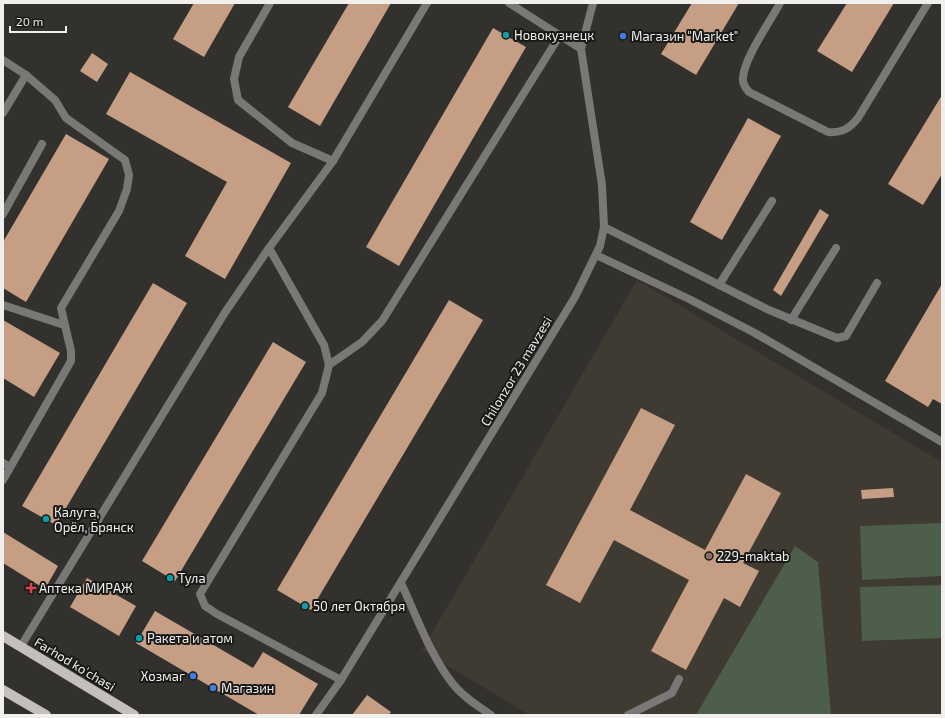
<svg xmlns="http://www.w3.org/2000/svg" width="945" height="718" font-family="'Exo 2',sans-serif">
<style>
.built{fill:#3f3a32}
.green{fill:#4d5f4a}
.building{fill:#c69e84}
.lines{fill:none;stroke-linecap:round;stroke-linejoin:round}
.lane{stroke:#797877;stroke-width:8}
.street{stroke:#797877;stroke-width:8}
.primary{stroke:#c2bfbd;stroke-width:10}
.culture-dot{fill:#0f9aa8;stroke:#191917;stroke-width:1.5}
.shop-dot{fill:#3f7fe0;stroke:#191917;stroke-width:1.5}
.education-dot{fill:#8d6e63;stroke:#191917;stroke-width:1.5}
.health-dot{fill:#e0444e;stroke:#191917;stroke-width:1.5}
.labels{text-anchor:middle;dominant-baseline:central;stroke-width:4;stroke-linejoin:round;paint-order:stroke}
.poi-label{font-size:13px;fill:#f0efee;stroke:#191917;text-anchor:start}
.street-label{font-size:13px;fill:#f0efee;stroke:#191917}
</style>
<rect width="100%" height="100%" fill="#32312e"/>
<!-- built -->
<polygon class="built" points="637,280 942,462 942,715 529,715 422,650"/>
<!-- green -->
<g class="green">
<polygon points="942,523 942,576 862,580 860,526"/>
<polygon points="795,546 818,562 831,715 696,715"/>
<polygon points="942,585 942,638 862,641 860,587"/>
</g>
<!-- building -->
<g class="building">
<polygon points="194,3 235,3 204,57 173,39"/>
<polygon points="349,3 391,3 320,126 288,107"/>
<polygon points="692,3 739,3 696,75 661,54"/>
<polygon points="847,3 894,3 852,72 817,51"/>
<polygon points="493,28 526,47 399,266 366,247"/>
<polygon points="92,53 108,64 97,82 80,71"/>
<polygon points="130,72 291,163 225,279 185,256 227,182 106,114"/>
<polygon points="942,95 942,174 923,205 888,184"/>
<polygon points="748,118 781,136 722,240 690,222"/>
<polygon points="66,134 109,159 26,302 3,288 3,242"/>
<polygon points="820,209 829,215 781,296 773,290"/>
<polygon points="153,283 187,303 56,525 22,506"/>
<polygon points="942,284 942,404 933,399 928,407 885,381"/>
<polygon points="449,300 483,320 311,610 277,590"/>
<polygon points="3,320 60,353 34,397 3,378"/>
<polygon points="273,342 306,362 175,581 142,561"/>
<polygon points="641,408 675,425 630,510 705,550 746,474 781,493 743,563 759,571 740,607 724,598 686,670 651,651 689,580 614,540 580,603 546,585"/>
<polygon points="893,488 894,497 862,499 861,490"/>
<polygon points="3,532 58,566 45,589 3,563"/>
<polygon points="87,578 136,606 119,636 70,607"/>
<polygon points="155,611 253,668 263,652 318,684 299,715 259,715 136,643"/>
<polygon points="367,695 391,712 389,715 352,715"/>
</g>
<g class="lines">
<!-- lane -->
<g class="lane">
<polyline points="270,3 239,57 234,79 238,100 292,143 333,161"/>
<polyline points="509,3 581,49"/>
<path d="M 780,3 C 770,22 744,58 743,78 C 742,84 746,88 749,92 L 828,132 C 842,133 849,129 858,118 L 928,3"/>
<polyline points="3,60 26,75 55,100 66,118 125,160 129,175 127,189 119,211 61,308 71,351 71,361 3,480"/>
<polyline points="3,113 26,75"/>
<polyline points="3,214 42,144"/>
<polyline points="604,227 769,310 837,338 846,336 877,283"/>
<polyline points="269,248 324,345 329,365 322,393 200,594 205,606 217,614 341,680"/>
<polyline points="596,255 689,299 753,332 942,442"/>
<polyline points="719,285 772,201"/>
<polyline points="3,305 64,325"/>
<polyline points="791,320 836,248"/>
<polyline points="329,365 362,342 382,321 560,35"/>
<polyline points="3,463 10,467"/>
<path d="M 401,583 C 417,617 430,655 453,684 C 463,697 478,706 491,715"/>
<polyline points="21,646 224,314 269,248 333,161 427,3"/>
<polyline points="628,715 672,693 679,679"/>
</g>
<!-- street -->
<polyline class="street" points="316,715 341,680 575,297 600,246 604,227 602,185 581,49 593,3"/>
<!-- primary -->
<g class="primary">
<polyline points="3,636 134,715"/>
<polyline points="3,690 46,715"/>
</g>
</g>
<!-- markers -->
<g class="culture-dot">
<circle cx="506" cy="35" r="4"/>
<circle cx="46" cy="519" r="4"/>
<circle cx="170" cy="578" r="4"/>
<circle cx="305" cy="606" r="4"/>
<circle cx="139" cy="638" r="4"/>
</g>
<g class="shop-dot">
<circle cx="623" cy="36" r="4"/>
<circle cx="193" cy="676" r="4"/>
<circle cx="213" cy="688" r="4"/>
</g>
<circle class="education-dot" cx="709" cy="556" r="4"/>
<path class="health-dot" d="M29 582h4v4h4v4h-4v4h-4v-4h-4v-4h4z"/>
<g class="labels">
<!-- poi labels -->
<g class="poi-label">
<text x="514" y="35">Новокузнецк</text>
<text x="631" y="36">Магазин "Market"</text>
<text x="54" y="512">Калуга,<tspan x="54" dy="15">Орёл, Брянск</tspan></text>
<text x="717" y="556">229-maktab</text>
<text x="178" y="578">Тула</text>
<text x="39" y="588">Аптека МИРАЖ</text>
<text x="313" y="606">50 лет Октября</text>
<text x="147" y="638">Ракета и атом</text>
<text x="185" y="676" text-anchor="end">Хозмаг</text>
<text x="221" y="688">Магазин</text>
</g>
<!-- street labels -->
<g class="street-label">
<text transform="translate(516 371) rotate(-59)">Chilonzor 23 mavzesi</text>
<text transform="translate(75 664) rotate(31)">Farhod ko'chasi</text>
</g>
</g>
<!-- border -->
<rect width="945" height="718" fill="none" stroke="#f0efee" stroke-width="8"/>
<!-- scale -->
<path d="M10 26v6h56v-6" fill="none" stroke="#f0efee" stroke-width="2"/>
<text x="16" y="26" font-size="12" fill="#f0efee" stroke="#191917" stroke-width="3" paint-order="stroke">20 m</text>
</svg>
